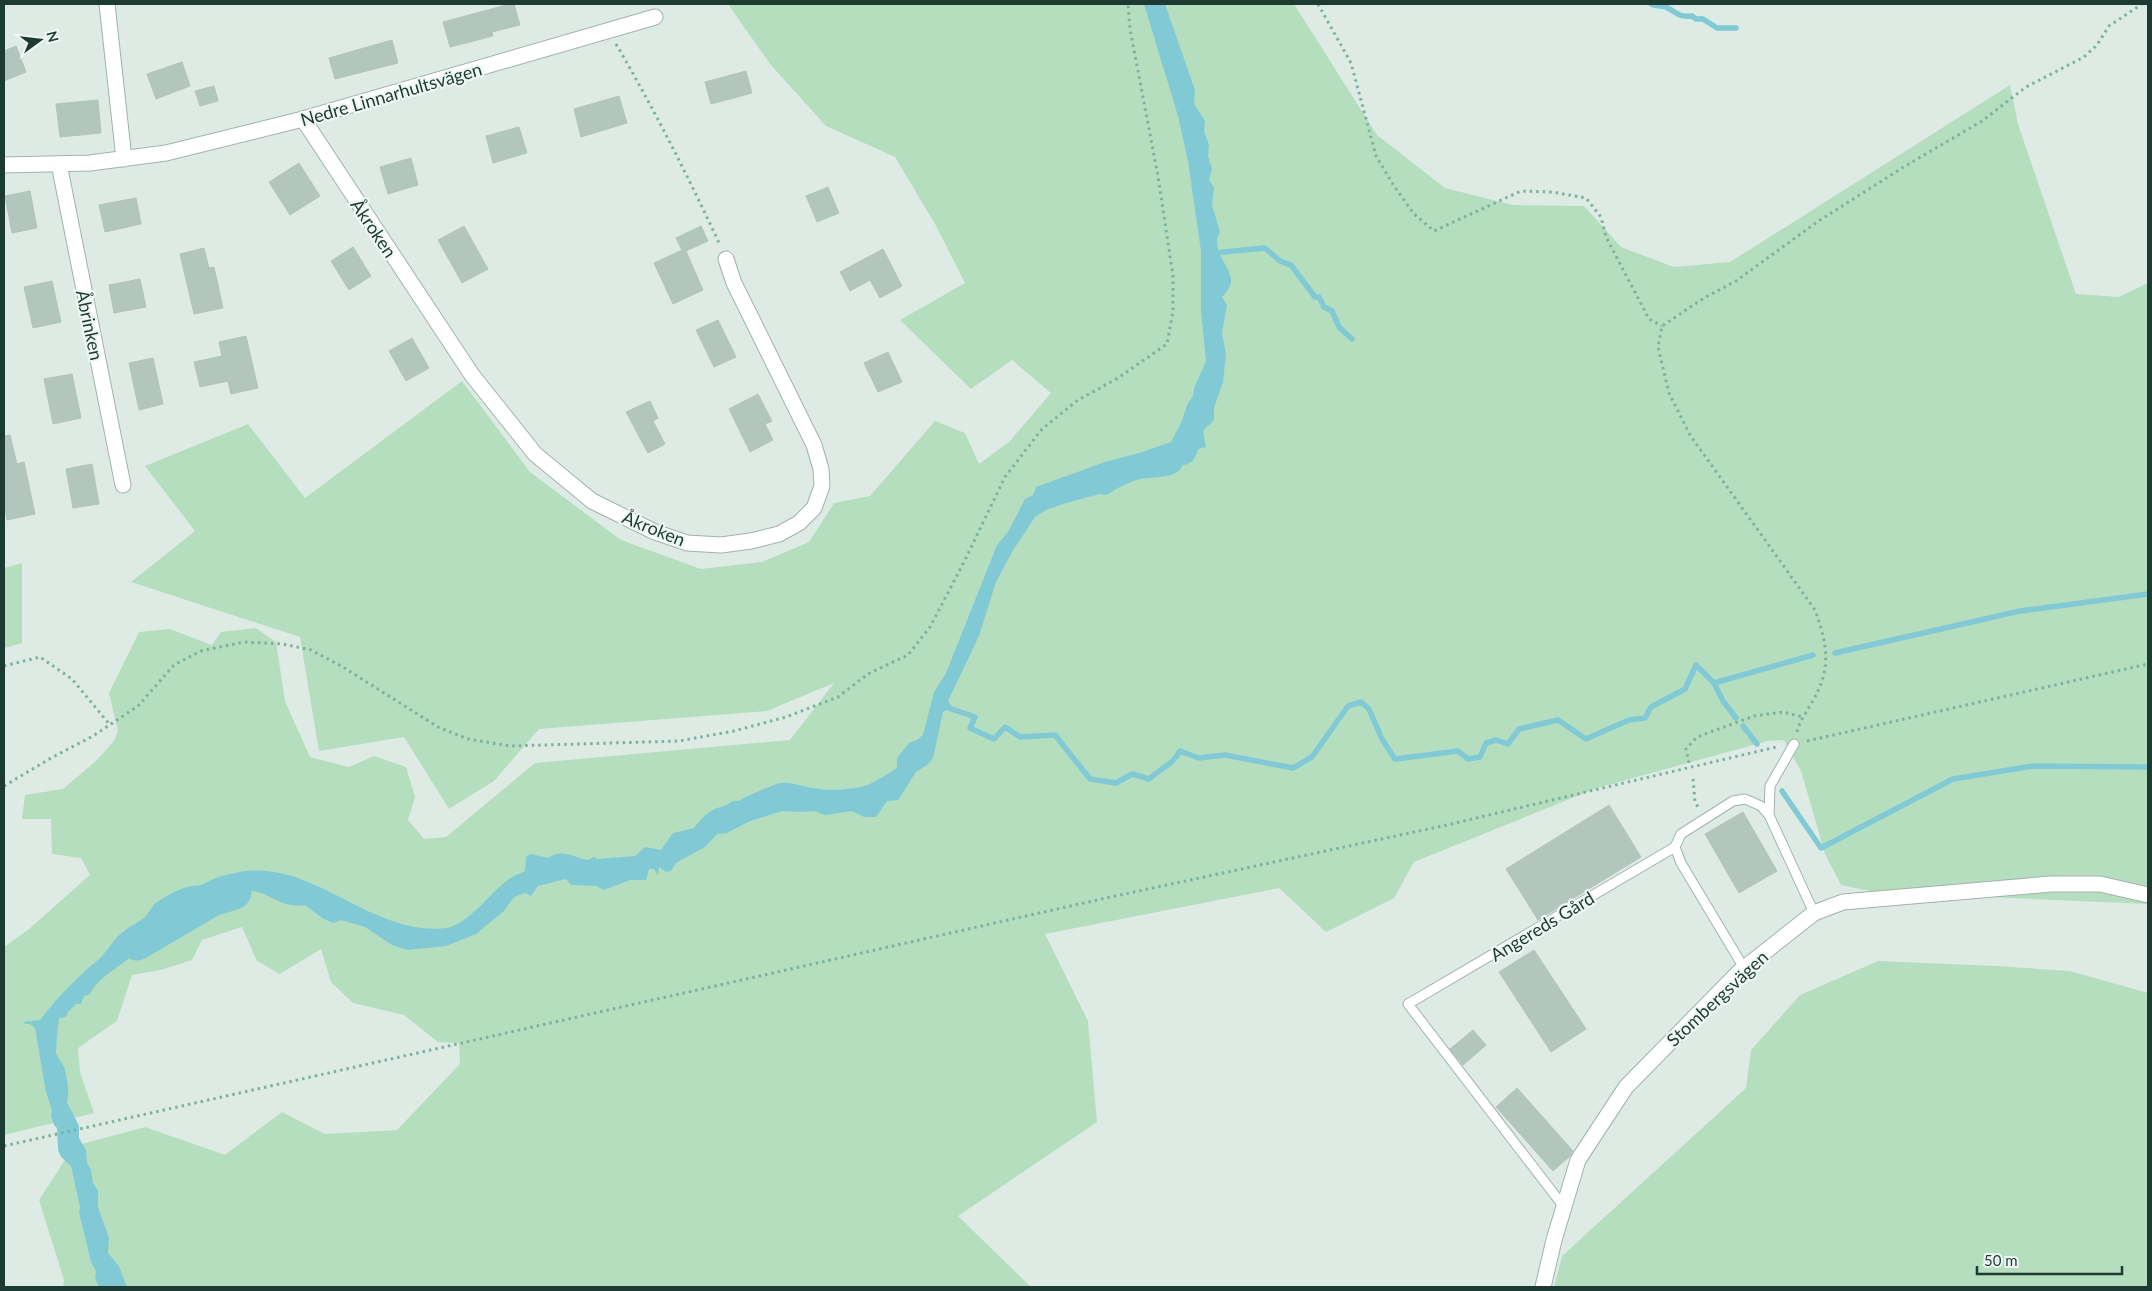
<svg xmlns="http://www.w3.org/2000/svg" width="2152" height="1291" font-family="Lato,sans-serif">
<style>
.green{fill:#b5debf}
.water{fill:#81cad5}
.lines{fill:none;stroke-linecap:round;stroke-linejoin:round}
.stream{stroke:#81cad5;stroke-width:5.5}
.river{stroke:#81cad5;stroke-width:35}
.building{fill:#b3c6be;stroke:#b0c5bc}
.service-casing{stroke:#a1b3ac;stroke-width:11}
.minor-casing{stroke:#a1b3ac;stroke-width:17}
.path{stroke:#7cb19f;stroke-width:3;stroke-dasharray:2.5 4;stroke-linecap:butt}
.service{stroke:#fff;stroke-width:9}
.minor{stroke:#fff;stroke-width:15}
.labels{text-anchor:middle;dominant-baseline:central;stroke-width:4.5;stroke-linejoin:round;paint-order:stroke}
.street-label{font-size:18px;fill:#1e3b33;stroke:#eef7f3}
</style>
<rect width="100%" height="100%" fill="#deebe5"/>
<!-- green -->
<g class="green">
<polygon points="728,4 1294,4 1377,135 1445,188 1513,205 1584,206 1621,247 1674,267 1730,262 2010,85 2018,124 2076,294 2119,297 2148,283 2148,904 1874,892 1841,885 1825,854 1801,771 1784,740 1768,741 1597,788 1414,862 1394,898 1326,932 1279,888 1045,934 1088,1021 1097,1122 958,1216 1031,1287 63,1287 64,1280 39,1200 74,1146 145,1127 225,1155 282,1112 325,1134 397,1130 460,1064 459,1043 438,1042 404,1015 353,1003 331,982 321,949 280,974 257,961 242,927 202,940 192,960 161,970 132,975 117,1021 78,1048 80,1072 94,1113 4,1135 4,947 29,929 90,875 81,858 52,854 51,819 22,819 25,795 63,789 97,760 114,741 118,731 109,693 139,632 170,629 212,645 221,632 256,628 276,642 285,701 310,757 349,767 374,756 406,767 415,797 408,820 424,839 446,837 535,763 790,740 834,683 767,711 539,729 494,781 449,809 404,737 319,751 300,637 131,582 195,531 145,466 248,424 305,498 462,381 530,472 621,540 701,569 762,562 809,542 834,503 870,496 935,421 965,433 979,464 1009,442 1051,393 1012,360 971,389 900,320 965,283 935,224 895,157 826,126 770,64"/>
<polygon points="22,563 22,643 4,648 4,568"/>
<polygon points="1878,961 1995,966 2070,971 2148,993 2148,1287 1554,1287 1562,1256 1746,1088 1751,1050 1800,995"/>
</g>
<!-- water -->
<path class="water" d="M 1144,4 L 1165,4 L 1195,90 L 1194,104 L 1205,121 L 1204,131 L 1209,145 L 1208,156 L 1212,169 L 1209,180 L 1214,187 L 1212,205 L 1220,232 C 1208,253 1237,269 1230,286 C 1228,290 1225,294 1222,297 L 1227,305 L 1222,333 L 1226,354 L 1223,382 L 1214,408 L 1214,420 L 1203,431 L 1206,447 L 1198,449 C 1195,458 1193,464 1183,465 C 1176,480 1154,476 1140,479 C 1129,482 1116,488 1107,495 L 1100,494 L 1066,503 L 1046,510 L 1035,517 L 1012,552 L 996,582 L 979,636 L 948,701 L 952,707 L 943,712 L 933,758 L 927,765 L 916,772 L 898,800 L 887,801 L 876,817 L 864,817 L 852,811 L 825,815 L 814,811 L 803,812 L 782,811 L 748,822 L 727,833 L 717,834 L 705,847 L 676,863 L 671,871 L 666,872 L 659,867 L 658,875 L 654,869 L 649,869 L 646,880 L 630,880 L 604,890 L 596,886 L 571,885 L 566,879 L 538,886 L 531,896 L 525,893 L 514,897 L 504,911 L 476,934 L 446,946 L 407,950 L 392,945 L 365,927 L 341,920 L 333,923 L 322,918 L 305,905 C 275,911 258,875 226,898 L 178,913 L 176,925 L 164,928 C 160,934 155,935 149,940 C 141,945 135,953 128,959 C 116,969 97,979 90,994 L 84,996 L 81,1004 L 76,1004 L 68,1012 L 66,1017 L 59,1018 C 58,1022 56,1050 56,1053 C 58,1059 62,1062 64,1067 C 67,1077 70,1092 67,1102 L 79,1126 L 79,1138 L 86,1150 L 87,1163 L 91,1170 L 93,1183 L 98,1191 L 98,1207 L 109,1238 L 108,1253 L 119,1266 L 127,1287 L 99,1287 L 95,1278 L 96,1271 L 91,1262 L 79,1212 L 80,1207 L 71,1166 L 61,1157 L 58,1150 L 57,1128 L 54,1125 L 51,1115 L 52,1110 L 46,1092 L 35,1028 L 30,1024 L 25,1024 L 24,1022 L 40,1020 C 56,999 78,976 98,960 C 104,955 112,943 117,937 C 125,929 137,924 145,917 C 149,912 152,906 157,902 C 169,894 188,883 203,886 C 209,879 221,876 230,874 C 311,853 367,937 446,928 C 467,925 489,895 505,882 C 511,877 518,874 525,871 L 526,857 L 531,854 L 548,858 C 561,848 573,857 588,860 L 594,857 L 597,859 L 635,856 L 645,847 L 661,850 L 673,833 L 694,828 C 702,818 708,810 721,807 C 730,805 729,800 739,801 C 744,797 775,783 782,783 C 791,782 803,787 813,788 C 826,791 842,790 855,788 C 871,786 884,776 897,768 L 897,758 L 909,743 L 917,740 L 923,735 L 934,692 L 946,673 L 997,545 L 1008,532 L 1025,499 L 1033,495 L 1036,487 L 1105,462 L 1139,453 L 1171,442 L 1181,423 L 1188,403 L 1193,396 L 1194,388 L 1206,361 L 1201,311 L 1201,251 L 1188,161 L 1178,116 Z"/>
<g class="lines">
<!-- stream -->
<g class="stream">
<path d="M 1651,4 C 1656,7 1661,5 1666,7 C 1678,13 1677,17 1692,16 L 1696,19 L 1703,19 L 1717,28 L 1736,28"/>
<polyline points="1213,253 1265,248 1280,261 1291,265 1315,297 1319,297 1324,307 1332,311 1339,327 1352,339"/>
<polyline points="1835,653 2020,611 2148,594"/>
<polyline points="1714,683 1723,701 1736,718"/>
<path d="M 943,706 L 975,717 L 970,728 L 994,739 L 1005,727 L 1020,737 L 1055,735 L 1090,779 L 1116,783 L 1132,774 L 1149,779 C 1160,769 1173,764 1180,751 L 1199,758 L 1225,755 L 1293,768 L 1312,757 L 1348,706 L 1361,702 L 1369,709 L 1382,739 L 1395,759 L 1458,751 L 1468,759 L 1480,757 L 1486,743 L 1496,740 L 1508,744 L 1519,729 L 1558,720 L 1586,739 L 1629,720 L 1645,718 L 1651,707 L 1685,689 L 1696,665 L 1714,683 L 1813,655"/>
<polyline points="1743,726 1757,744"/>
<polyline points="1782,791 1821,848 1953,779 2033,766 2148,767"/>
</g>
<!-- river -->
<polyline class="river" points="137,943 212,899 234,892"/>
</g>
<!-- building -->
<g class="building">
<polygon points="510,4 514,4 520,25 492,32 493,36 450,47 443,22"/>
<polygon points="392,40 398,63 335,79 329,58"/>
<polygon points="16,46 26,72 4,81 4,51"/>
<polygon points="182,62 190,86 156,99 147,74"/>
<polygon points="746,71 752,93 711,104 705,82"/>
<polygon points="214,86 218,101 200,106 195,91"/>
<polygon points="619,96 627,123 581,137 574,109"/>
<polygon points="98,100 101,133 60,137 56,104"/>
<polygon points="519,127 527,153 493,163 486,136"/>
<polygon points="411,158 418,185 388,194 380,167"/>
<polygon points="299,163 320,196 290,215 269,182"/>
<polygon points="828,187 839,213 817,222 806,196"/>
<polygon points="30,191 37,228 12,233 5,196"/>
<polygon points="136,198 141,224 105,232 99,205"/>
<polygon points="464,226 488,269 462,283 438,240"/>
<polygon points="701,226 708,241 686,251 703,290 673,304 654,263 682,250 676,238"/>
<polygon points="353,247 371,276 349,290 331,261"/>
<polygon points="204,248 209,268 214,267 223,308 194,314 180,254"/>
<polygon points="883,249 902,286 880,298 870,280 850,291 840,272"/>
<polygon points="140,279 146,307 114,313 109,285"/>
<polygon points="52,281 61,322 33,328 24,287"/>
<polygon points="718,320 736,357 714,367 696,330"/>
<polygon points="246,336 258,388 231,394 228,381 200,387 194,362 222,356 219,342"/>
<polygon points="412,338 429,368 406,381 389,351"/>
<polygon points="888,352 902,382 878,392 864,363"/>
<polygon points="153,358 163,404 139,410 129,363"/>
<polygon points="72,374 81,418 53,424 44,379"/>
<polygon points="758,394 772,421 765,424 773,440 750,452 729,409"/>
<polygon points="650,401 658,418 653,421 665,444 648,453 626,412"/>
<polygon points="10,435 17,464 24,462 35,514 7,520 4,503 4,436"/>
<polygon points="92,464 99,504 73,508 66,469"/>
<polygon points="1609,805 1641,857 1538,920 1506,869"/>
<polygon points="1743,812 1777,871 1739,893 1705,834"/>
<polygon points="1534,950 1586,1029 1551,1052 1499,972"/>
<polygon points="1473,1030 1486,1045 1463,1065 1450,1049"/>
<polygon points="1517,1088 1573,1151 1569,1157 1553,1171 1496,1107"/>
</g>
<g class="lines">
<!-- service casing -->
<g class="service-casing">
<g id="service">
<polyline points="1769,815 1770,786 1794,744"/>
<polyline points="1744,968 1681,863 1675,847 1681,834 1733,801 1745,799 1761,806 1769,815 1814,913"/>
<polyline points="1564,1207 1408,1004 1675,847"/>
</g>
</g>
<!-- minor casing -->
<g class="minor-casing">
<g id="minor">
<polyline points="107,4 124,159"/>
<polyline points="303,119 472,375 535,454 592,501 655,532 687,543 721,545 751,541 779,534 799,523 814,508 822,486 821,469 814,445 734,283 726,259"/>
<polyline points="59,164 123,485"/>
<polyline points="4,165 90,163 166,153 303,119 655,17"/>
<polyline points="1543,1287 1554,1240 1578,1160 1626,1087 1738,973 1814,913 1843,902 2051,884 2100,884 2148,895"/>
</g>
</g>
<!-- path -->
<g class="path">
<polyline points="1318,4 1351,63 1376,156 1394,186 1414,214 1434,231 1521,191 1552,192 1586,198 1601,217 1606,237 1649,319 1662,326"/>
<path d="M 616,44 C 654,109 688,176 720,245"/>
<polyline points="4,666 40,657 72,679 110,725"/>
<path d="M 1797,732 C 1799,722 1806,713 1811,704 C 1832,669 1828,647 1815,610 L 1690,435 L 1669,393 L 1658,347 L 1662,326 L 1704,298 L 1736,281 L 1817,222 L 1902,168 L 1982,121 L 2026,87 L 2084,57 L 2097,45 L 2109,26 L 2142,4"/>
<polyline points="1807,741 2148,664"/>
<polyline points="1689,763 1686,749 1697,737 1754,716 1783,712 1803,717"/>
<polyline points="1693,779 1695,802 1698,807"/>
<polyline points="4,786 51,758 93,736 138,706 174,665 201,651 244,642 283,644 311,650 343,667 438,727 468,739 510,746 679,741 734,731 786,717 838,697 868,674 908,655 930,627 964,562 1005,477 1042,429 1078,400 1118,378 1167,344 1173,311 1173,276 1158,176 1130,29 1128,4"/>
<polyline points="4,1146 1106,898 1447,825 1776,747"/>
</g>
<!-- service -->
<use href="#service" class="service"/>
<!-- minor -->
<use href="#minor" class="minor"/>
</g>
<g class="labels">
<!-- street labels -->
<g class="street-label">
<text transform="translate(391 94) rotate(-16)">Nedre Linnarhultsvägen</text>
<text transform="translate(374 228) rotate(56)">Åkroken</text>
<text transform="translate(90 325) rotate(78)">Åbrinken</text>
<text transform="translate(654 528) rotate(22)">Åkroken</text>
<text transform="translate(1542 926) rotate(-31)">Angereds Gård</text>
<text transform="translate(1717 998) rotate(-43)">Stombergsvägen</text>
</g>
</g>
<!-- border -->
<rect width="2152" height="1291" fill="none" stroke="#1e3b33" stroke-width="10"/>
<!-- north arrow -->
<g transform="translate(40 40) rotate(75)" stroke="#eef7f3" stroke-width="4" paint-order="stroke">
<path d="M0-4L9 19L0 12L-9 19Z" fill="#1e3b33"/>
<text y="-8" font-size="14" font-weight="bold" text-anchor="middle" fill="#1e3b33">N</text>
</g>
<!-- scale -->
<path d="M1977 1266v8h145v-8" fill="none" stroke="#1e3b33" stroke-width="2.5"/>
<text x="1984" y="1266" font-size="15" fill="#1e3b33" stroke="#eef7f3" stroke-width="4" paint-order="stroke">50 m</text>
</svg>
